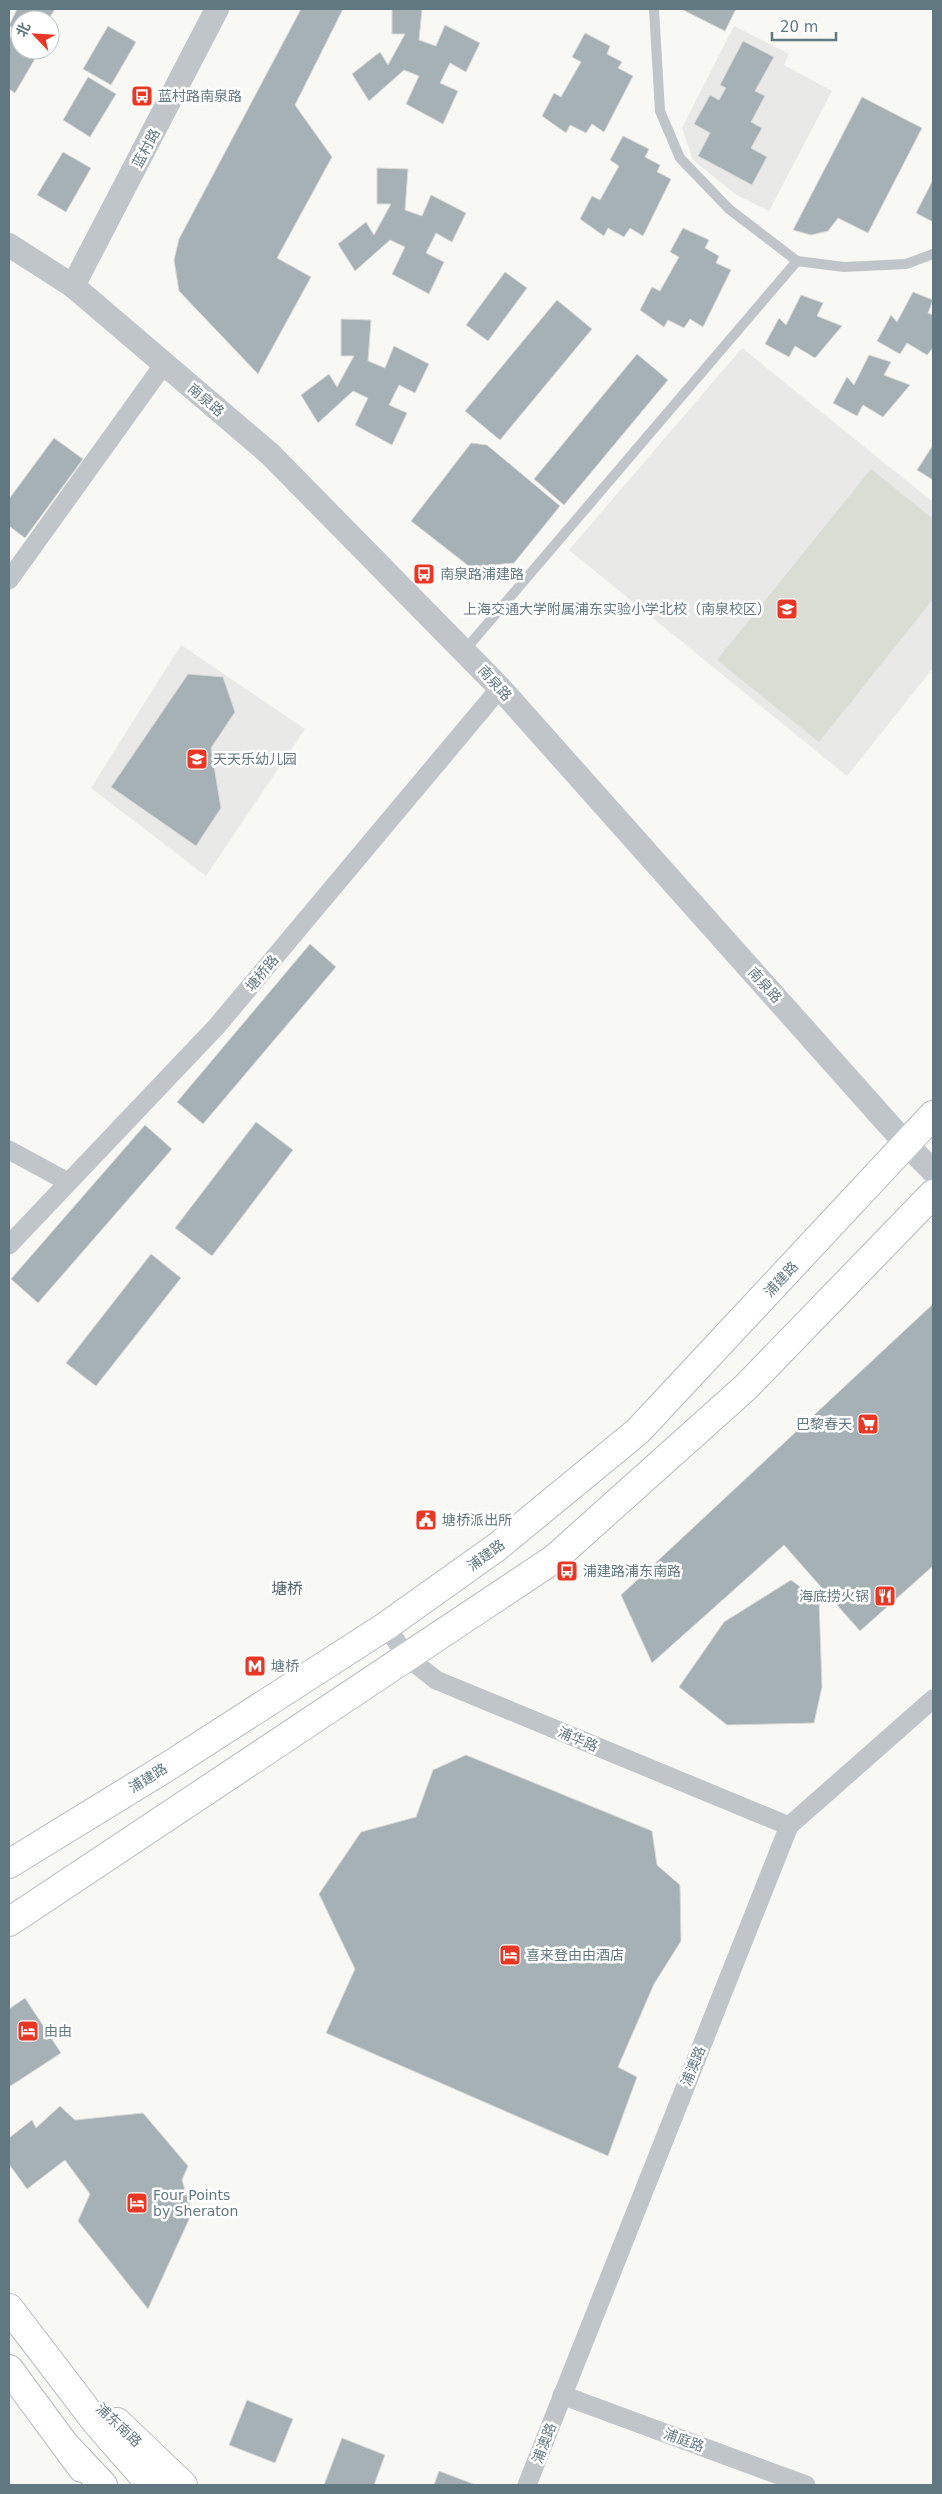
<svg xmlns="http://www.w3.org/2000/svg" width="942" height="2494" font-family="'DejaVu Sans','Noto Sans SC',sans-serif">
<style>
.built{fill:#e9e9e8}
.green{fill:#d9ddd4}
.building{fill:#a5b1b5;stroke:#dad9d7}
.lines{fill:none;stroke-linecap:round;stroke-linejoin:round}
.primary-casing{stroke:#b2b9bc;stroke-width:30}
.trunk-casing{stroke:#b2b8bb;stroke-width:30}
.service{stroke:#bfc5c8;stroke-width:10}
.minor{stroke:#bfc5c8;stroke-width:19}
.tertiary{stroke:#bfc5c8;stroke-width:24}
.primary{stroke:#fff;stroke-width:28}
.trunk{stroke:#fff;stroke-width:28}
.labels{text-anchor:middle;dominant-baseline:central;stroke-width:5;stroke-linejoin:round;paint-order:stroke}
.poi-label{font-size:14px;fill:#627881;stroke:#fff;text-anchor:start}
.street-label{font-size:14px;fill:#627881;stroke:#fff}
.quarter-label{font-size:16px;fill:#54656c;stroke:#fff}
</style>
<rect width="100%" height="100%" fill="#f8f8f5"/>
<!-- built -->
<g class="built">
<polygon points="734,26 789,54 784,65 832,91 769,211 735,194 693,160 682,128"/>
<polygon points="742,348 933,502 933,668 847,776 569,550"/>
<polygon points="181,645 305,729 206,876 91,788"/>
</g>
<!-- green -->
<polygon class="green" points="871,469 933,519 933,599 819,742 717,660"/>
<!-- building -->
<g class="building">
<polygon points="17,9 55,9 48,20 20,20 20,32 9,26"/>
<polygon points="301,9 343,9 295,105 332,157 277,258 311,277 258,374 179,291 174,260 179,239"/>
<polygon points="392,9 422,9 419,40 436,46 445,25 480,43 466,72 450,63 440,83 458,91 443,124 406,104 419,76 404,70 369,101 352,74 380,52 388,65 405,34 392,34"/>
<polygon points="681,9 736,9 725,31"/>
<polygon points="108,26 136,42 111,85 83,69"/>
<polygon points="13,33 20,38 20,50 40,50 15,93 9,89 9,40"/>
<polygon points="585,33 610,46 607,54 622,62 618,68 633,76 604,132 592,124 586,133 570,125 566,133 542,116 554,93 561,97 581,62 572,57"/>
<polygon points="743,41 774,57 755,91 765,96 751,122 762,128 751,148 767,157 752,185 698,156 710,133 694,124 710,95 719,100 726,88 720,85"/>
<polygon points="88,77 116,94 90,137 63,120"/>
<polygon points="862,97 922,128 868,233 838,218 828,231 811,235 793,230"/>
<polygon points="623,136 649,149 645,157 660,165 657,172 671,179 643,236 630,228 624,237 608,228 604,236 580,219 592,196 600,200 619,166 610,160"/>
<polygon points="63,152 91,168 66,212 37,195"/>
<polygon points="377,168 408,169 405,210 422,216 431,195 466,213 452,242 436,233 426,253 444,262 429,294 392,274 405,247 390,240 355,271 338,244 366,222 374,235 391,204 377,204"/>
<polygon points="933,180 933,222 916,213"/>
<polygon points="683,228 709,240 705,248 719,256 716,263 731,270 703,327 690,319 684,328 668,320 664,327 640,310 652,287 660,291 679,257 670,252"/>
<polygon points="505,272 527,288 488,341 466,325"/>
<polygon points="913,292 933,300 928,313 933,315 933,348 927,355 907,343 900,354 877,341 891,315 897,322"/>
<polygon points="801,295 823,303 817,316 842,326 815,358 795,346 789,357 765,344 779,318 786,325"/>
<polygon points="557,300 592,329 500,440 465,411"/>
<polygon points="341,319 371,320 368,361 385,368 394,346 429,364 415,393 399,385 389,405 407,413 392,445 355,425 368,398 353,391 318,423 301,395 329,374 337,387 354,356 341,356"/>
<polygon points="637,354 668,380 564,505 534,479"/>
<polygon points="869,355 891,362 884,375 910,385 883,417 863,405 857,416 833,403 847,377 854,385"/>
<polygon points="54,438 83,459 25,538 9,526 9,499"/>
<polygon points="471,443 487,445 560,506 514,563 470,567 411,521"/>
<polygon points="933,445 933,480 917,470"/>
<polygon points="188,674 223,677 235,712 211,748 221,808 196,846 111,787"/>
<polygon points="310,944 336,967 203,1124 177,1102"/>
<polygon points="256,1122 293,1150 212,1256 175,1228"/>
<polygon points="145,1125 172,1149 38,1303 11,1279"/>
<polygon points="151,1254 181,1278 96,1386 66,1363"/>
<polygon points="933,1304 933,1566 860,1631 784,1545 652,1663 621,1595"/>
<polygon points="791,1580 819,1601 822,1687 814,1723 727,1725 679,1687 724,1622"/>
<polygon points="466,1755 652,1831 657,1865 680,1885 681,1941 654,1984 618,2067 637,2077 608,2156 326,2033 355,1969 319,1894 361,1832 416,1817 433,1770"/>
<polygon points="25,1998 61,2053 9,2087 9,2009"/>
<polygon points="60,2106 75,2120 143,2113 188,2166 182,2180 192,2213 148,2309 78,2221 90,2194 65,2160 27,2189 9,2164 9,2138 32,2120 36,2128"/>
<polygon points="247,2400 293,2419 275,2463 229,2445"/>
<polygon points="342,2438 385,2455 374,2485 324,2485"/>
<polygon points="439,2471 476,2485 434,2485"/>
</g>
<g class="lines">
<!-- primary casing -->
<g class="primary-casing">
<g id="primary">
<polyline points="9,1864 167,1767 386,1626 497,1547 638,1431 933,1115"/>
<polyline points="9,1922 554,1559 746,1387 933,1194"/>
<polyline points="9,2308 96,2422 151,2485"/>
<polyline points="9,2369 82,2468"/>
<polyline points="117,2422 183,2485"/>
</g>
</g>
<!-- trunk casing -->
<g class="trunk-casing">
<polyline id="trunk" points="69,2449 103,2485"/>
</g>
<!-- service -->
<g class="service">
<polyline points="654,9 660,111 680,158 729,209 797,261"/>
<polyline points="465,650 797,261 844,267 906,264 933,254"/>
</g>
<!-- minor -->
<g class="minor">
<polyline points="9,580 164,364"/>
<polyline points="9,1150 68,1182"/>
<polyline points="9,1245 217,1026 500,688"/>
<polyline points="386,1626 407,1657 436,1680 789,1826"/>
<polyline points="562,2395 806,2485"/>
<polyline points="527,2485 789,1826 933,1699"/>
</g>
<!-- tertiary -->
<g class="tertiary">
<polyline points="9,245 73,286 270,454 500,688 907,1145 933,1171"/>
<polyline points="73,286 217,9"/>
</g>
<!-- primary -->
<use href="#primary" class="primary"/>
<!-- trunk -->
<use href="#trunk" class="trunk"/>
</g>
<!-- icons -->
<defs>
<g id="bus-square" transform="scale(1.125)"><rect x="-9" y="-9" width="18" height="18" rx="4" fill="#e83725" stroke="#fff"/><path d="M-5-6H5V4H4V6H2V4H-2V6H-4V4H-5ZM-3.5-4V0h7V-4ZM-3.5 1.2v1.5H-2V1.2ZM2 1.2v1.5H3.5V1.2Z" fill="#fff"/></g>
<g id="school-square" transform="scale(1.125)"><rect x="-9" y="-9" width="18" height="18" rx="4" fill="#e83725" stroke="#fff"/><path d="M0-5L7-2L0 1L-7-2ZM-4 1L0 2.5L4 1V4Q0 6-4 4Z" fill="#fff"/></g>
<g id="supermarket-square" transform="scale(1.125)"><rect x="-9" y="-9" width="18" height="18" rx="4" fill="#e83725" stroke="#fff"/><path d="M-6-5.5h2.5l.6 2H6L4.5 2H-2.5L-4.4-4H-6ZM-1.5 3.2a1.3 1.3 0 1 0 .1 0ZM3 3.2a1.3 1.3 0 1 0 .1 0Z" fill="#fff"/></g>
<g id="civic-square" transform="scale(1.125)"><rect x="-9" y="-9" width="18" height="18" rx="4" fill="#e83725" stroke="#fff"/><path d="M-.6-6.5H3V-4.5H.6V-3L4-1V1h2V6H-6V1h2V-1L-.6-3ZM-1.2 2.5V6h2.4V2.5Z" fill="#fff"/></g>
<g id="restaurant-square" transform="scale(1.125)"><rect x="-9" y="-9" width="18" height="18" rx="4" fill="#e83725" stroke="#fff"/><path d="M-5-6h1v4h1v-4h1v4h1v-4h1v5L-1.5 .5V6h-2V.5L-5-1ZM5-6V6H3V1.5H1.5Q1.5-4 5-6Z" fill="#fff"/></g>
<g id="metro-square" transform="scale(1.125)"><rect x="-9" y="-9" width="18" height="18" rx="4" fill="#e83725" stroke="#fff"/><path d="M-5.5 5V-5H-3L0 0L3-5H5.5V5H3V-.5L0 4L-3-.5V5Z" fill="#fff"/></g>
<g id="hotel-square" transform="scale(1.125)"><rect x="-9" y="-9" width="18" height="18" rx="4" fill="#e83725" stroke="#fff"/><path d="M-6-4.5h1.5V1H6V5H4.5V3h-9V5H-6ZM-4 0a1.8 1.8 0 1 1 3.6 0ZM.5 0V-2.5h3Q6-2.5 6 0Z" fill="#fff"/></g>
</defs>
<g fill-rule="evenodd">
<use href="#bus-square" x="142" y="96"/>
<use href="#bus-square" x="424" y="574"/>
<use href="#school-square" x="787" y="609"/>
<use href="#school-square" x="197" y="759"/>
<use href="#supermarket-square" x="868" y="1424"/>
<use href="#civic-square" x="426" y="1520"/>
<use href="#bus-square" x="567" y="1571"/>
<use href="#restaurant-square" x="885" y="1596"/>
<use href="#metro-square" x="255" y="1666"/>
<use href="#hotel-square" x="510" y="1955"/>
<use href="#hotel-square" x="28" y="2031"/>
<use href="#hotel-square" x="137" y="2203"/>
</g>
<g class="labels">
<!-- poi labels -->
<g class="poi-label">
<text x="158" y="96">蓝村路南泉路</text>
<text x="440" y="574">南泉路浦建路</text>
<text x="771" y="609" text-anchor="end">上海交通大学附属浦东实验小学北校（南泉校区）</text>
<text x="213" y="759">天天乐幼儿园</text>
<text x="852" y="1424" text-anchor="end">巴黎春天</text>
<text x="442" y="1520">塘桥派出所</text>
<text x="583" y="1571">浦建路浦东南路</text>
<text x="869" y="1596" text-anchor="end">海底捞火锅</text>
<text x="271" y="1666">塘桥</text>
<text x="526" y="1955">喜来登由由酒店</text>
<text x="44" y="2031">由由</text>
<text x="153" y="2195">Four Points<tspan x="153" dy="16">by Sheraton</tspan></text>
</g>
<!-- street labels -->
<g class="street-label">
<text transform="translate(146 148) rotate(-62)">蓝村路</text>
<text transform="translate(206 400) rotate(40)">南泉路</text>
<text transform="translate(495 683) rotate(48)">南泉路</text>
<text transform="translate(262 973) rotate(-50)">塘桥路</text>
<text transform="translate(765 985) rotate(48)">南泉路</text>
<text transform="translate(781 1279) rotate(-47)">浦建路</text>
<text transform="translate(486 1555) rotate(-36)">浦建路</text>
<text transform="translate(578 1739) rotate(23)">浦华路</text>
<text transform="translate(148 1778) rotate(-32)">浦建路</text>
<text transform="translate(693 2066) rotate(-68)">浦澳路</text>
<text transform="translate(119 2425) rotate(43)">浦东南路</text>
<text transform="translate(684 2440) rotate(20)">浦庭路</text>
<text transform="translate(544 2443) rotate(-69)">浦澳路</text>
</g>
<!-- quarter labels -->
<g class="quarter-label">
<text x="287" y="1588">塘桥</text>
</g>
</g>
<!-- border -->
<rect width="942" height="2494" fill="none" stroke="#627881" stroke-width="20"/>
<!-- north arrow -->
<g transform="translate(35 35) rotate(295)"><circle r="24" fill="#ffffff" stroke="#c0c9cd"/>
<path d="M0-4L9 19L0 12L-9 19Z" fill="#e83725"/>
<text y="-8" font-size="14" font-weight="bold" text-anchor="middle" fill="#627881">北</text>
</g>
<!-- scale -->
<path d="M772 32v8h64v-8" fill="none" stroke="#627881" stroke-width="2.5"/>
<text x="780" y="32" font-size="15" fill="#627881" stroke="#ffffff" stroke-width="4" paint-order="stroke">20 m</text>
</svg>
